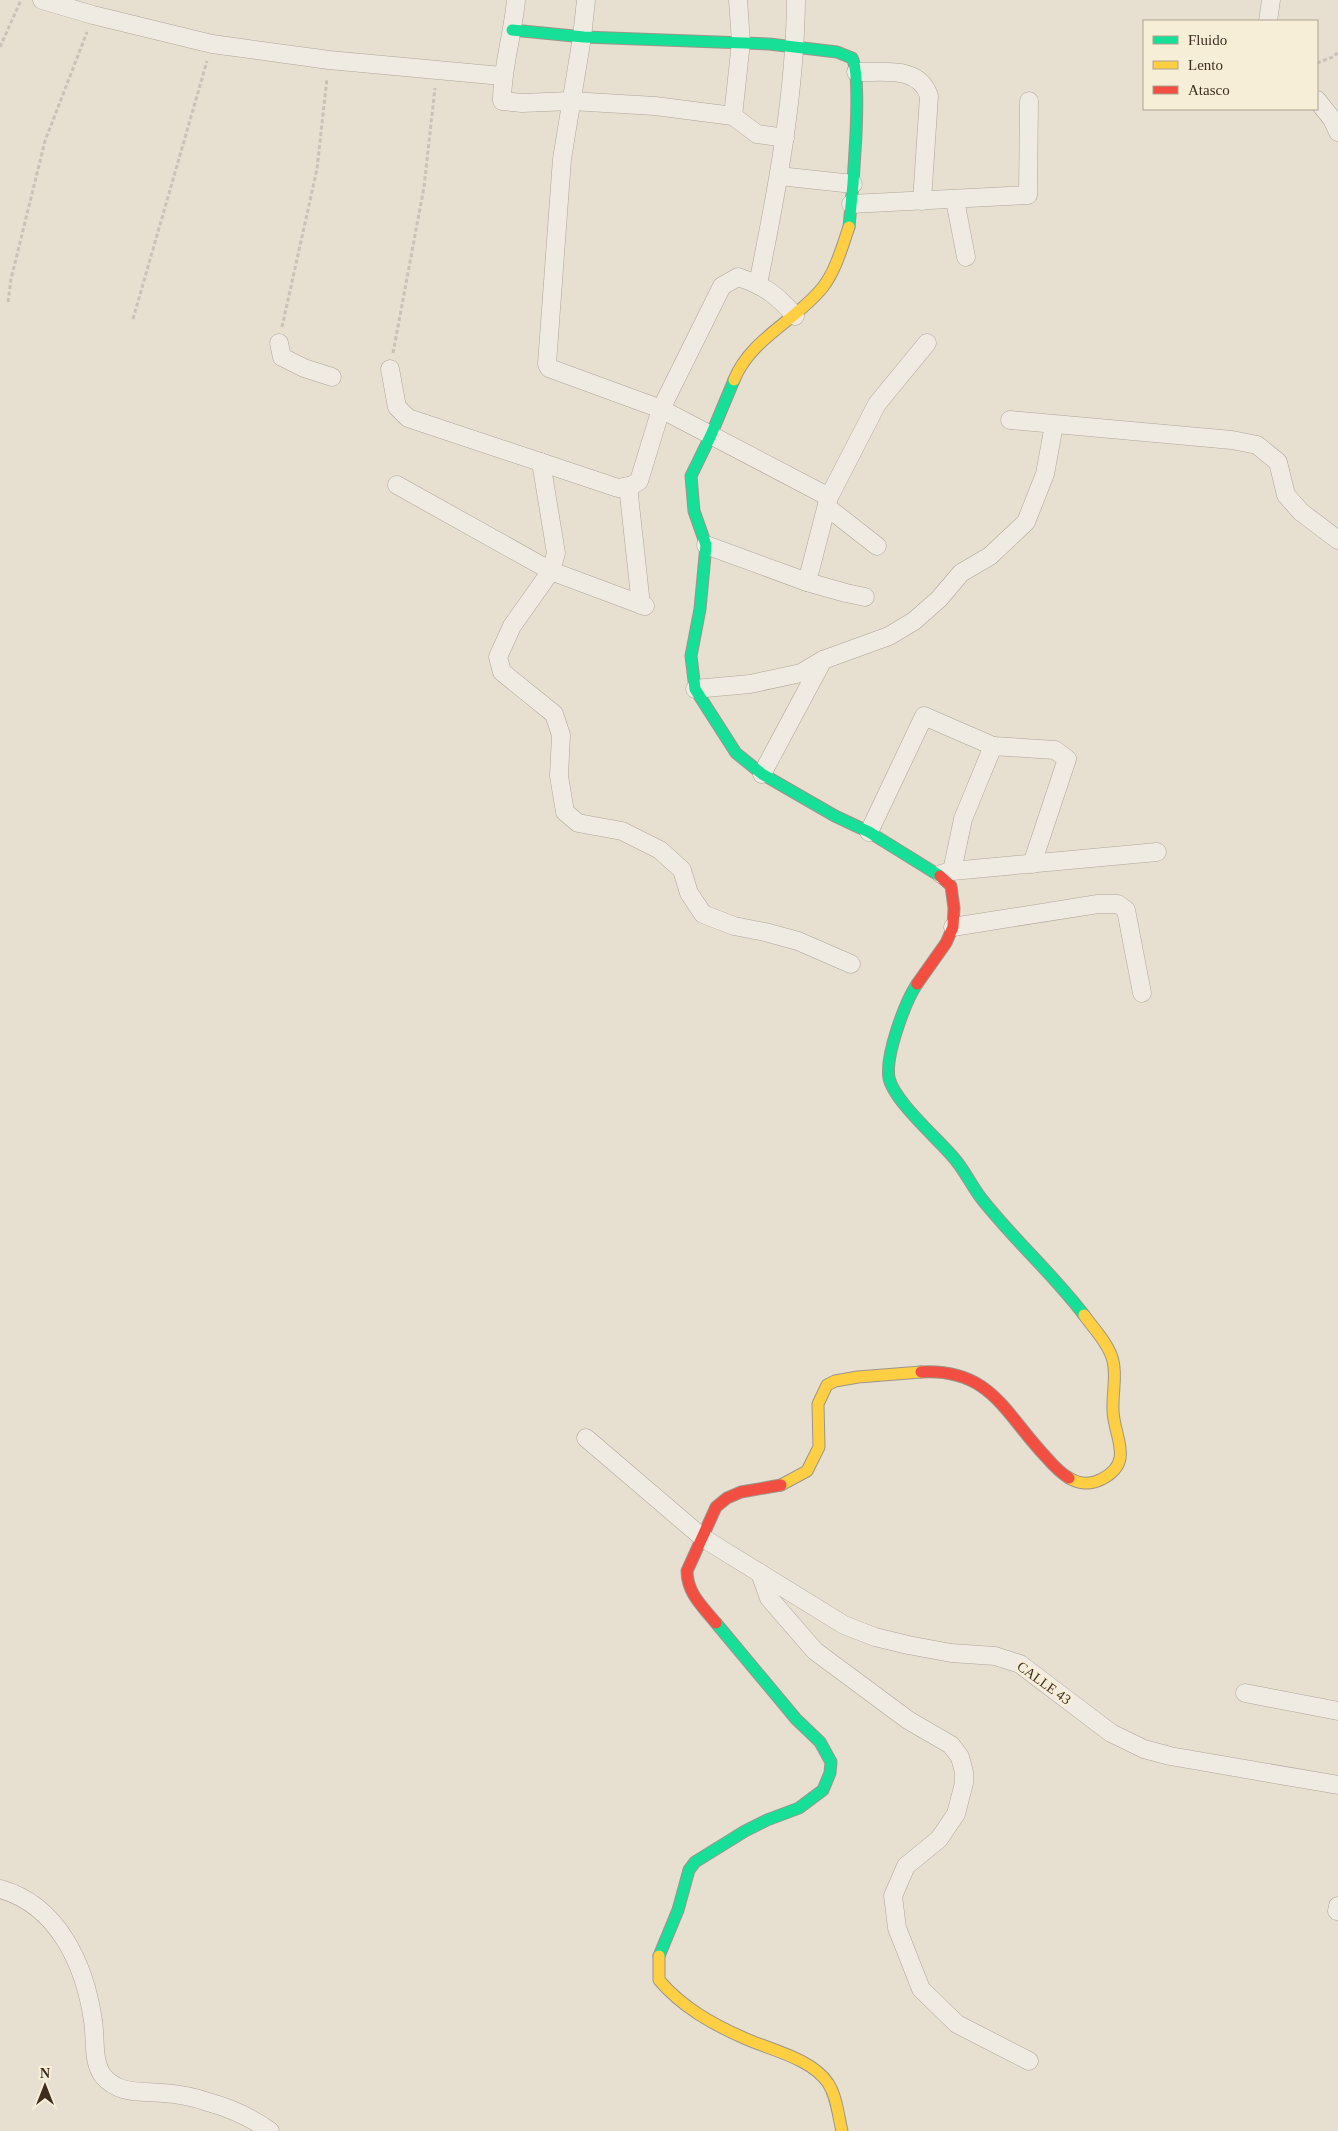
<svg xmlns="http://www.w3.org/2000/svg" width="1338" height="2131" font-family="Georgia,serif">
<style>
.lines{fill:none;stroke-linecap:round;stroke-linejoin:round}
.street-casing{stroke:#ada599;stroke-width:19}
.fast-casing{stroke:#9c958a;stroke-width:13}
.slow-casing{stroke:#9c958a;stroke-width:13}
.jam-casing{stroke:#9c958a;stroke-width:13}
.path{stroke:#c8c2b9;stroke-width:3;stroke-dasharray:4 2.5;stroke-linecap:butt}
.street{stroke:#efebe3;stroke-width:18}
.fast{stroke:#16e098;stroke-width:11}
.slow{stroke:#ffcf43;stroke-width:11}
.jam{stroke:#f24e42;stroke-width:11}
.labels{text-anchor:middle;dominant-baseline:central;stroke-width:5;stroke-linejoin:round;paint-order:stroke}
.street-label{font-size:14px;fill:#3d2e20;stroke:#f7eed8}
</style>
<rect width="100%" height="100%" fill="#e7e0d1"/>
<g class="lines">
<!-- street casing -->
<g class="street-casing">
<g id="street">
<polyline points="42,0 93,15 212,44 329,60 502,76"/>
<path d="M 516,0 C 513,34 502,67 502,101 L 522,103 L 571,101 L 655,106 L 733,116 L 757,134 L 785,138"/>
<polyline points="586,0 582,37 562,159 547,364 549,368 661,409 829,497"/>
<polyline points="1268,21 1271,0"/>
<path d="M 856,72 C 883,73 919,65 929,96 L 922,201"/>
<polyline points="1317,100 1332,119 1338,132"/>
<polyline points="733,116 741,42 738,0"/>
<polyline points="779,176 853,184"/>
<polyline points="955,200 966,257"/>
<polyline points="851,204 1028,195 1029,101"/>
<path d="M 758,284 C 777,190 795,96 796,0"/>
<polyline points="279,343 282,357 304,368 332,377"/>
<path d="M 390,369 L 397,407 L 408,418 L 618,488 L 631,486 L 639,481 L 661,409 L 722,286 L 738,277 C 765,286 777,295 795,316"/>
<polyline points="1010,420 1232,440 1257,445 1278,462 1286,495 1301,512 1338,540"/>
<polyline points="541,462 556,553 551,571 512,626 498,657 502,672 554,714 561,735 559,776 565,812 578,823 622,831 660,850 682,870 689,893 703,914 734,926 765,932 798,941 851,964"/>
<polyline points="397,485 551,571 645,606"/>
<polyline points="628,486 641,605"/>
<polyline points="827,507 877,546"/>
<polyline points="706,545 807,582 829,497 877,404 927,343"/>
<polyline points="807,582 846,593 865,597"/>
<polyline points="695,689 750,684 801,673 823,660"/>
<polyline points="762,774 823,660 889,636 914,621 939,599 961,573 990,556 1026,522 1045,474 1054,425"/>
<polyline points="869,832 924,716 993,746"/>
<polyline points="952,871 963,819 993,746 1055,750 1067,759 1032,864"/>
<polyline points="941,874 952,871 1157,852"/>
<polyline points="953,927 1098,904 1118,904 1126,910 1142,993"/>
<polyline points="586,1438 703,1538 844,1625 875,1637 908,1645 951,1653 995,1656 1020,1664 1111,1733 1144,1749 1170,1756 1338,1785"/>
<polyline points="760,1573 769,1598 815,1651 908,1720 951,1745 960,1757 964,1772 964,1783 956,1814 939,1839 906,1866 893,1896 897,1928 921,1989 957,2024 1029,2061"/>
<polyline points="1245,1693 1338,1711"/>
<path d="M 0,1889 C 58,1905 85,1965 93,2021 C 96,2038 92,2061 103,2076 C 119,2095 142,2091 163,2093 C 178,2094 194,2097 208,2102 C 230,2108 252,2118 270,2131"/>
<polyline points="1337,1911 1338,1906"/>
</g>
</g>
<!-- fast casing -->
<g class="fast-casing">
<g id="fast">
<path d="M 512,30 L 584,37 L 769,44 L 837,52 L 852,58 C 863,77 852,199 849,227"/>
<polyline points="734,380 711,435 691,476 694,511 706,545 700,609 691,656 695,689 736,753 762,774 835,816 869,832 940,876"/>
<path d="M 917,984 C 905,1002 885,1056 889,1078 C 894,1101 937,1138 953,1157 C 964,1169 971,1185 981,1198 C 1013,1239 1053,1274 1084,1315"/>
<polyline points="659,1956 678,1910 689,1870 695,1862 745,1831 767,1820 799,1808 823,1790 830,1773 831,1762 820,1742 796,1719 716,1623"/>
</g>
</g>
<!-- slow casing -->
<g class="slow-casing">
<g id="slow">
<path d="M 734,380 C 751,338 796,321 823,287 C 836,270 842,247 849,227"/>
<path d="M 1069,1478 C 1079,1484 1091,1485 1102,1479 C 1135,1462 1114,1437 1113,1411 C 1112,1394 1117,1377 1113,1361 C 1109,1344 1094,1329 1084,1315"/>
<polyline points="781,1485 807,1471 819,1447 818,1404 827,1385 835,1381 858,1377 921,1372"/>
<path d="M 659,1956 L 659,1980 C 682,2007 712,2024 744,2038 C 770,2050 811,2058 828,2083 C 837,2097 838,2115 842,2131"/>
</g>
</g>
<!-- jam casing -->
<g class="jam-casing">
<g id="jam">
<polyline points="917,984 946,943 953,927 954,908 951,886 940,876"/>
<path d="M 921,1372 C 991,1368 1005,1414 1046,1457 C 1053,1465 1060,1473 1069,1478"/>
<path d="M 716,1623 C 703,1607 687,1593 687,1571 L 716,1507 L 727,1498 L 741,1492 L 781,1485"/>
</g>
</g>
<!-- path -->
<g class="path">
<polyline points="0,47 21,0"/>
<polyline points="1317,63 1335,56 1338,51"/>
<polyline points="8,302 11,279 45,141 87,32"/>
<polyline points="133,319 207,61"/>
<polyline points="282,327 317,169 327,78"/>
<polyline points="393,353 424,187 435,88"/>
</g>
<!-- street -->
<use href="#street" class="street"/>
<!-- fast -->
<use href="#fast" class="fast"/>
<!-- slow -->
<use href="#slow" class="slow"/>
<!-- jam -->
<use href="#jam" class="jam"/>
</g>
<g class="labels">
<!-- street labels -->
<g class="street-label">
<text transform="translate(1044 1683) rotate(36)">CALLE 43</text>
</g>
</g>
<!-- legend -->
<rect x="1143" y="20" width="175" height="90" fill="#f7eed8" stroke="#ada18e"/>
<rect x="1153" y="36" width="25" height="8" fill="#16e098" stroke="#ada18e"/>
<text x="1188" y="45" font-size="15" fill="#3d2e20">Fluido</text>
<rect x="1153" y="61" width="25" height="8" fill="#ffcf43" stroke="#ada18e"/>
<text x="1188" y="70" font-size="15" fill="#3d2e20">Lento</text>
<rect x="1153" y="86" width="25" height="8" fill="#f24e42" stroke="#ada18e"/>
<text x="1188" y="95" font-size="15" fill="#3d2e20">Atasco</text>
<!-- north arrow -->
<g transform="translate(45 2086)" stroke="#f7eed8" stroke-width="4" paint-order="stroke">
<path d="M0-4L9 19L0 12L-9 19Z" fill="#3d2e20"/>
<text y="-8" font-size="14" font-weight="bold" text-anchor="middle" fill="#3d2e20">N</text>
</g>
</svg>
